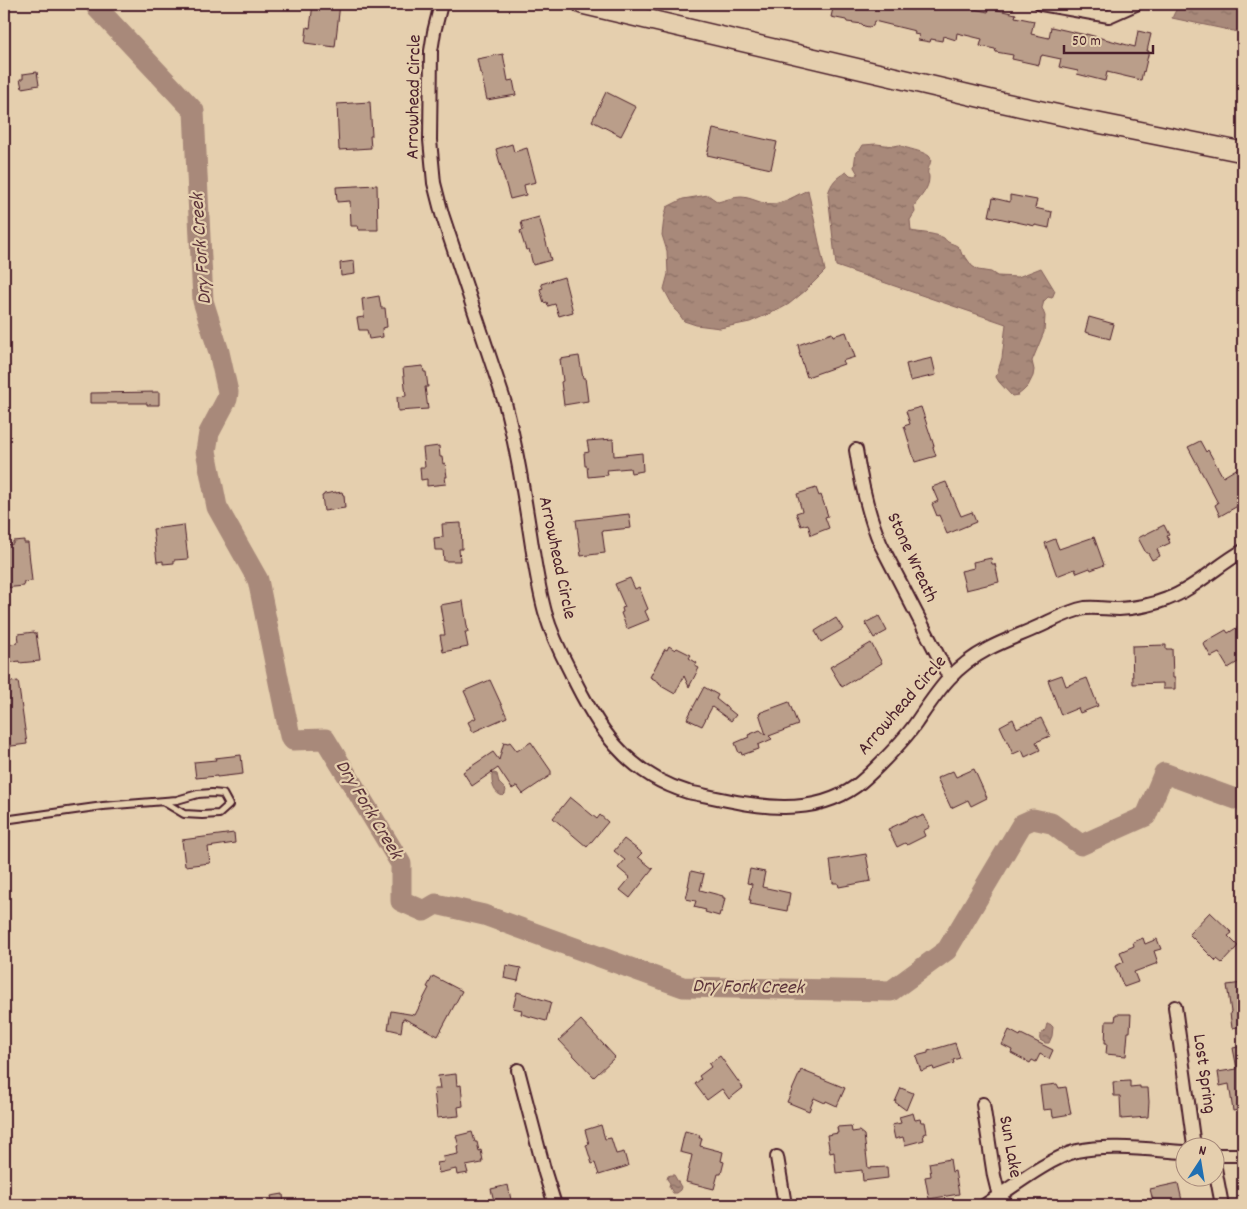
<svg xmlns="http://www.w3.org/2000/svg" width="1247" height="1209" font-family="Dekko,sans-serif">
<style>
.water{fill:url(#water-ripples);stroke:#825f5a}
.lines{fill:none;stroke-linecap:round;stroke-linejoin:round}
.river{stroke:#a8897a;stroke-width:21}
.building{fill:#ba9e8a;stroke:#4a1f2b}
.service-casing{stroke:#4a1f2b;stroke-width:10}
.minor-casing{stroke:#4a1f2b;stroke-width:16}
.secondary-casing{stroke:#4a1f2b;stroke-width:22}
.service{stroke:#e5cfae;stroke-width:6}
.minor{stroke:#e5cfae;stroke-width:12}
.secondary{stroke:#e5cfae;stroke-width:19}
.labels{text-anchor:middle;dominant-baseline:central;stroke-width:4.5;stroke-linejoin:round;paint-order:stroke}
.street-label{font-size:19px;fill:#4a1f2b;stroke:#e5cfae}
.water-label{font-size:20px;font-style:italic;fill:#5d343b;stroke:#e5cfae}
</style>
<defs>
<pattern id="water-ripples" width="26" height="14" patternUnits="userSpaceOnUse" patternTransform="scale(1.25)"><rect width="26" height="14" fill="#a8897a"/><path d="M2 4q2-2 4 0t4 0M15 11q2-2 4 0t4 0" fill="none" stroke="#8b6f64"/></pattern>
</defs>
<rect width="100%" height="100%" fill="#e5cfae"/>
<filter id="ink" filterUnits="userSpaceOnUse"><feTurbulence type="fractalNoise" baseFrequency=".02" numOctaves="2"/><feDisplacementMap in="SourceGraphic" scale="10" xChannelSelector="R" yChannelSelector="G"/><feConvolveMatrix kernelMatrix="1 2 1 2 8 2 1 2 1" color-interpolation-filters="sRGB"/></filter>
<g filter="url(#ink)">
<!-- water -->
<g class="water">
<polygon points="1179,4 1243,4 1243,33 1172,18"/>
<path d="M 876,144 L 894,146 L 899,145 C 907,149 923,151 929,156 C 933,160 929,165 928,170 C 927,176 929,172 929,178 C 929,189 920,197 914,206 L 915,212 L 910,220 L 911,231 C 921,233 933,233 942,237 C 945,238 946,241 948,242 C 956,246 959,244 962,255 L 965,256 L 972,266 L 978,270 L 991,272 L 997,276 L 1018,277 L 1041,268 L 1055,291 L 1052,298 L 1048,297 L 1044,301 L 1042,308 L 1045,316 L 1044,332 L 1032,361 L 1034,370 L 1033,376 L 1028,386 L 1023,391 L 1018,395 L 1012,396 L 999,382 L 996,377 L 1002,358 L 1006,324 L 836,266 L 828,194 C 831,183 836,177 847,172 L 850,175 L 854,176 L 858,174 L 854,167 L 856,152 L 860,150 L 863,145 Z"/>
<path d="M 808,190 L 825,271 L 805,291 L 789,304 L 780,309 L 750,322 L 720,328 L 696,325 L 684,321 L 673,306 L 664,289 L 668,274 L 667,251 L 662,235 L 664,218 L 667,207 L 683,199 L 708,195 L 718,202 C 725,200 734,197 741,197 C 751,197 763,205 772,204 C 785,203 796,195 808,190 Z"/>
<path d="M 494,773 L 497,774 L 499,783 L 506,790 L 505,794 L 503,796 C 494,794 491,783 492,774 Z"/>
<path d="M 1047,1024 L 1050,1024 L 1053,1027 L 1052,1036 L 1049,1043 L 1045,1043 L 1040,1040 C 1039,1034 1041,1035 1044,1031 C 1046,1030 1046,1027 1047,1024 Z"/>
<polygon points="671,1175 674,1175 681,1187 680,1190 676,1193 673,1193 669,1186 670,1183 667,1179 668,1176"/>
</g>
<g class="lines">
<!-- river -->
<polyline class="river" points="96,4 97,8 194,111 203,301 219,352 228,392 227,399 209,433 206,451 217,507 258,580 290,736 293,740 325,739 401,864 401,901 424,911 436,904 484,915 683,987 891,991 947,950 1022,824 1033,819 1051,823 1081,845 1146,816 1164,773 1241,801 1243,801"/>
</g>
<!-- building -->
<g class="building">
<polygon points="313,4 340,4 335,47 305,43 307,27 310,28"/>
<polygon points="834,4 966,4 965,7 988,12 989,8 1016,14 1015,17 1034,21 1031,34 1049,38 1051,27 1086,35 1086,34 1135,47 1138,31 1151,34 1147,51 1149,51 1144,72 1143,71 1141,80 1107,72 1105,81 1077,74 1078,71 1059,67 1061,59 1042,55 1042,56 1041,56 1039,65 1012,59 1013,55 996,52 995,49 980,46 982,39 957,33 956,40 943,36 942,41 931,39 930,42 918,40 919,35 914,34 915,31 874,21 873,26 869,27 864,26 862,24 847,22 846,20 831,17"/>
<polygon points="503,54 508,81 513,80 516,95 487,100 481,73 480,73 477,59"/>
<polygon points="37,72 39,85 22,88 20,79 23,79 23,74"/>
<polygon points="606,92 636,107 621,136 592,121"/>
<polygon points="370,102 372,136 370,136 371,148 339,150 337,104"/>
<polygon points="713,129 732,133 732,132 777,142 771,169 707,155"/>
<polygon points="512,144 514,152 527,148 536,182 524,185 526,195 510,199 496,149"/>
<polygon points="377,185 378,230 359,230 358,226 351,226 350,201 337,202 336,187"/>
<polygon points="1010,195 1037,200 1035,208 1052,212 1049,228 1035,225 1035,226 989,216 993,198 1010,202"/>
<polygon points="539,217 551,260 533,265 529,249 526,250 520,231 523,230 521,222"/>
<polygon points="354,261 355,274 341,276 340,263"/>
<polygon points="564,277 573,312 559,316 555,304 548,306 547,302 544,303 540,289 543,288 541,284"/>
<polygon points="379,296 381,308 385,308 387,327 382,328 383,337 369,339 367,330 359,330 357,318 364,317 362,299"/>
<polygon points="1089,317 1114,324 1110,339 1085,332"/>
<polygon points="846,332 855,357 842,361 844,364 807,377 799,353 800,353 798,345 832,333 833,336"/>
<polygon points="579,356 583,378 585,378 588,401 564,405 561,382 563,381 560,359"/>
<polygon points="932,358 936,375 910,381 906,364"/>
<polygon points="423,366 424,372 426,372 428,387 425,387 428,409 398,411 397,397 406,396 403,368"/>
<polygon points="159,392 159,405 147,405 147,403 90,403 90,393"/>
<polygon points="921,407 934,446 933,447 936,456 915,462 904,426 910,424 906,411"/>
<polygon points="613,439 614,456 642,453 643,471 631,473 630,468 607,470 608,475 588,477 587,466 585,466 584,453 589,452 587,441"/>
<polygon points="1200,441 1206,452 1208,450 1223,477 1243,465 1243,503 1220,516 1215,505 1218,503 1188,447"/>
<polygon points="439,446 440,457 442,457 443,464 445,463 447,477 445,477 446,484 427,486 427,479 421,480 420,467 425,467 423,448"/>
<polygon points="946,482 961,516 972,512 976,522 947,534 939,515 937,516 932,504 938,501 932,487"/>
<polygon points="816,488 819,496 821,495 828,516 825,517 829,528 811,535 808,524 801,526 796,513 802,511 797,494"/>
<polygon points="336,492 336,493 342,492 343,495 344,495 345,508 324,511 322,496 324,495 324,494"/>
<polygon points="629,514 631,528 602,531 605,553 581,556 576,520"/>
<polygon points="461,523 462,549 459,549 460,561 444,561 443,550 435,550 434,538 443,537 442,524"/>
<polygon points="184,525 188,559 174,560 174,563 163,564 163,561 157,562 153,529"/>
<polygon points="1164,525 1169,535 1167,536 1170,543 1157,549 1160,556 1152,560 1148,553 1146,553 1138,538"/>
<polygon points="1094,537 1104,565 1091,570 1090,568 1077,573 1075,569 1057,576 1045,543 1055,539 1059,549"/>
<polygon points="24,540 24,543 28,543 32,581 23,582 24,586 4,588 4,545 13,544 13,541"/>
<polygon points="991,558 992,564 995,564 999,582 966,590 961,571 974,568 973,562"/>
<polygon points="630,578 635,589 639,587 648,609 645,611 649,620 627,629 621,613 623,612 622,608 625,607 615,584"/>
<polygon points="463,601 468,632 465,632 468,647 443,652 440,635 445,635 440,605"/>
<polygon points="879,616 887,631 874,638 865,623"/>
<polygon points="836,618 843,629 821,642 815,631"/>
<polygon points="1243,624 1243,659 1228,668 1219,653 1211,657 1203,643 1226,630 1228,633"/>
<polygon points="34,632 34,633 36,633 40,661 19,663 19,661 8,663 6,645 17,643 17,642 19,641 18,634"/>
<polygon points="871,643 882,663 842,687 830,667"/>
<polygon points="1166,645 1166,649 1172,649 1173,678 1175,678 1175,689 1163,689 1163,683 1133,684 1132,646"/>
<polygon points="669,646 675,650 677,648 691,655 689,658 697,663 695,666 699,668 689,687 684,676 675,694 661,686 662,685 659,683 659,682 650,677 665,649 667,650"/>
<polygon points="1062,675 1066,686 1087,678 1098,706 1080,713 1078,708 1061,715 1048,680"/>
<polygon points="490,680 507,717 473,732 468,722 476,718 464,691"/>
<polygon points="18,681 27,744 4,747 4,683"/>
<polygon points="704,687 718,695 716,699 736,715 731,721 712,707 702,726 687,719"/>
<polygon points="789,702 798,725 769,736 772,739 758,745 759,749 742,755 741,752 739,753 735,743 749,737 748,735 760,730 766,735 759,713"/>
<polygon points="1041,718 1050,736 1036,742 1040,750 1025,757 1022,750 1013,754 1000,726 1013,719 1017,728 1027,723 1028,724"/>
<polygon points="504,742 508,743 510,742 517,751 531,742 551,771 551,775 523,794 517,786 512,789 498,768 472,786 463,772 493,752 499,760"/>
<polygon points="241,755 243,774 217,777 217,776 196,778 194,762 216,760 215,758"/>
<polygon points="974,769 987,798 971,806 968,800 951,808 937,778 953,771 956,777"/>
<polygon points="570,797 597,819 600,815 608,822 587,847 553,818"/>
<polygon points="924,815 930,827 923,831 925,836 907,845 905,843 897,847 888,829 916,816 917,818"/>
<polygon points="234,833 235,843 208,847 210,863 185,866 182,840"/>
<polygon points="624,839 642,853 638,857 653,869 630,898 620,890 630,878 618,868 625,860 614,851"/>
<polygon points="866,854 871,881 839,887 838,883 833,883 830,860"/>
<polygon points="750,869 765,872 762,887 790,893 787,911 750,904 751,900 749,900 752,884 747,883"/>
<polygon points="691,871 704,874 700,890 723,896 723,898 725,898 722,912 720,912 719,916 705,912 706,910 694,907 696,901 686,899 689,886 688,886"/>
<polygon points="1210,912 1232,933 1228,936 1238,946 1222,963 1217,959 1216,961 1189,934"/>
<polygon points="1143,938 1145,944 1157,939 1161,949 1154,951 1158,963 1134,972 1138,982 1124,987 1115,966 1124,962 1120,952 1134,946 1133,942"/>
<polygon points="506,965 521,968 518,981 504,978"/>
<polygon points="433,976 462,991 438,1036 403,1018 401,1032 388,1029 391,1011 415,1015 429,988 427,987"/>
<polygon points="1243,983 1243,1026 1232,1028 1230,1013 1231,1012 1227,985"/>
<polygon points="517,992 551,1002 546,1021 521,1014 522,1010 513,1008"/>
<polygon points="1116,1014 1131,1014 1130,1032 1128,1032 1126,1056 1106,1054 1107,1043 1105,1043 1106,1021 1115,1021"/>
<polygon points="581,1020 615,1057 594,1077 559,1040"/>
<polygon points="1009,1030 1020,1036 1021,1034 1053,1050 1049,1059 1040,1054 1036,1062 1032,1060 1030,1063 1011,1053 1012,1050 1002,1045"/>
<polygon points="955,1043 960,1058 953,1060 954,1063 934,1070 933,1067 921,1071 916,1056 928,1053 928,1051"/>
<polygon points="1243,1046 1243,1109 1233,1111 1229,1084 1220,1086 1218,1072 1237,1069 1233,1048"/>
<polygon points="720,1056 743,1088 729,1099 722,1089 707,1100 695,1084 701,1079 699,1076 711,1067 709,1064"/>
<polygon points="801,1070 845,1088 837,1106 826,1101 825,1103 814,1098 809,1111 787,1102"/>
<polygon points="456,1074 457,1086 461,1085 463,1106 458,1107 459,1116 437,1118 434,1089 440,1089 438,1076"/>
<polygon points="1130,1081 1130,1087 1140,1086 1140,1088 1148,1088 1149,1102 1148,1117 1121,1119 1120,1096 1114,1096 1113,1082"/>
<polygon points="1057,1084 1059,1088 1066,1087 1071,1114 1053,1117 1052,1109 1043,1110 1040,1086"/>
<polygon points="901,1088 913,1093 906,1110 895,1102"/>
<polygon points="913,1113 915,1120 920,1119 921,1122 925,1122 927,1133 923,1134 924,1140 905,1145 903,1137 895,1139 892,1125 901,1123 899,1117"/>
<polygon points="601,1125 605,1139 611,1138 616,1154 624,1152 628,1166 599,1175 595,1163 592,1164 586,1145 589,1144 585,1130"/>
<polygon points="851,1126 852,1132 859,1131 864,1135 868,1168 887,1167 888,1178 863,1181 862,1170 836,1173 834,1152 830,1153 827,1135 838,1133 837,1127"/>
<polygon points="685,1131 700,1135 699,1138 702,1138 700,1146 723,1152 721,1161 724,1162 721,1174 718,1174 714,1189 686,1182 692,1155 680,1152"/>
<polygon points="472,1132 475,1142 477,1142 479,1151 481,1150 483,1161 481,1161 482,1163 466,1166 468,1173 457,1175 456,1169 439,1173 437,1163 444,1162 443,1157 458,1154 457,1146 459,1146 456,1136"/>
<polygon points="950,1159 952,1172 955,1171 959,1194 929,1199 925,1177 931,1176 929,1163"/>
<polygon points="1178,1183 1183,1205 1154,1205 1150,1189"/>
<polygon points="508,1185 512,1205 495,1205 491,1189"/>
<polygon points="283,1194 284,1205 273,1204 271,1196"/>
</g>
<g class="lines">
<!-- service casing -->
<g class="service-casing">
<polyline id="service" points="4,820 103,806 177,800 198,794 212,793 223,794 229,805 219,814 202,815 184,814 164,802"/>
</g>
<!-- minor casing -->
<g class="minor-casing">
<g id="minor">
<path d="M 441,4 L 434,32 L 431,51 L 430,140 L 434,183 L 442,214 L 505,403 C 516,445 523,489 530,533 C 534,560 538,586 545,612 C 551,633 560,652 570,671 C 596,726 626,774 688,792 C 743,803 806,822 856,786 C 864,780 871,773 878,766 C 891,753 905,739 916,723 C 938,691 952,668 988,649 C 1005,640 1023,634 1040,626 C 1055,619 1069,611 1085,608 C 1096,607 1108,609 1119,609 C 1136,608 1152,605 1167,599 C 1194,589 1218,565 1243,551"/>
<polyline points="1041,4 1109,16 1136,4"/>
<path d="M 856,450 C 861,483 868,515 881,545 L 949,677"/>
<polyline points="1175,1007 1194,1146"/>
<polyline points="518,1070 545,1173 555,1205"/>
<polyline points="983,1104 994,1176 999,1196 1007,1205"/>
<polyline points="1214,1155 1243,1155"/>
<polyline points="777,1157 785,1205"/>
<polyline points="1214,1163 1222,1205"/>
<path d="M 985,1205 C 1010,1189 1049,1158 1077,1151 C 1109,1144 1152,1150 1184,1152"/>
</g>
</g>
<!-- secondary casing -->
<g class="secondary-casing">
<polyline id="secondary" points="582,4 1000,102 1078,119 1243,152"/>
</g>
<!-- service -->
<use href="#service" class="service"/>
<!-- minor -->
<use href="#minor" class="minor"/>
<!-- secondary -->
<use href="#secondary" class="secondary"/>
</g>
</g>
<g class="labels">
<!-- street labels -->
<g class="street-label">
<text transform="translate(415 97) rotate(-89)">Arrowhead Circle</text>
<text transform="translate(556 558) rotate(78)">Arrowhead Circle</text>
<text transform="translate(911 558) rotate(65)">Stone Wreath</text>
<text transform="translate(903 706) rotate(-49)">Arrowhead Circle</text>
<text transform="translate(1203 1074) rotate(82)">Lost Spring</text>
<text transform="translate(1009 1147) rotate(80)">Sun Lake</text>
</g>
<!-- water labels -->
<g class="water-label">
<text transform="translate(202 249) rotate(-94)">Dry Fork Creek</text>
<text transform="translate(368 810) rotate(59)">Dry Fork Creek</text>
<text transform="translate(748 988) rotate(1)">Dry Fork Creek</text>
</g>
</g>
<!-- margin -->
<rect width="1247" height="1209" fill="none" stroke="#e5cfae" stroke-width="20"/>
<rect x="10" y="10" width="1227" height="1189" fill="none" stroke="#4a1f2b" stroke-width="2" filter="url(#ink)"/>
<!-- north arrow -->
<g transform="translate(1200 1162) rotate(12)"><circle r="24" fill="#e5cfae" stroke="#a7897a"/>
<path d="M0-4L9 19L0 12L-9 19Z" fill="#1f6fb2"/>
<text y="-8" font-size="14" font-weight="bold" text-anchor="middle" fill="#4a1f2b">N</text>
</g>
<!-- scale -->
<path d="M1064 45v8h89v-8" fill="none" stroke="#4a1f2b" stroke-width="2.5"/>
<text x="1072" y="45" font-size="15" fill="#4a1f2b" stroke="#e5cfae" stroke-width="4" paint-order="stroke">50 m</text>
</svg>
